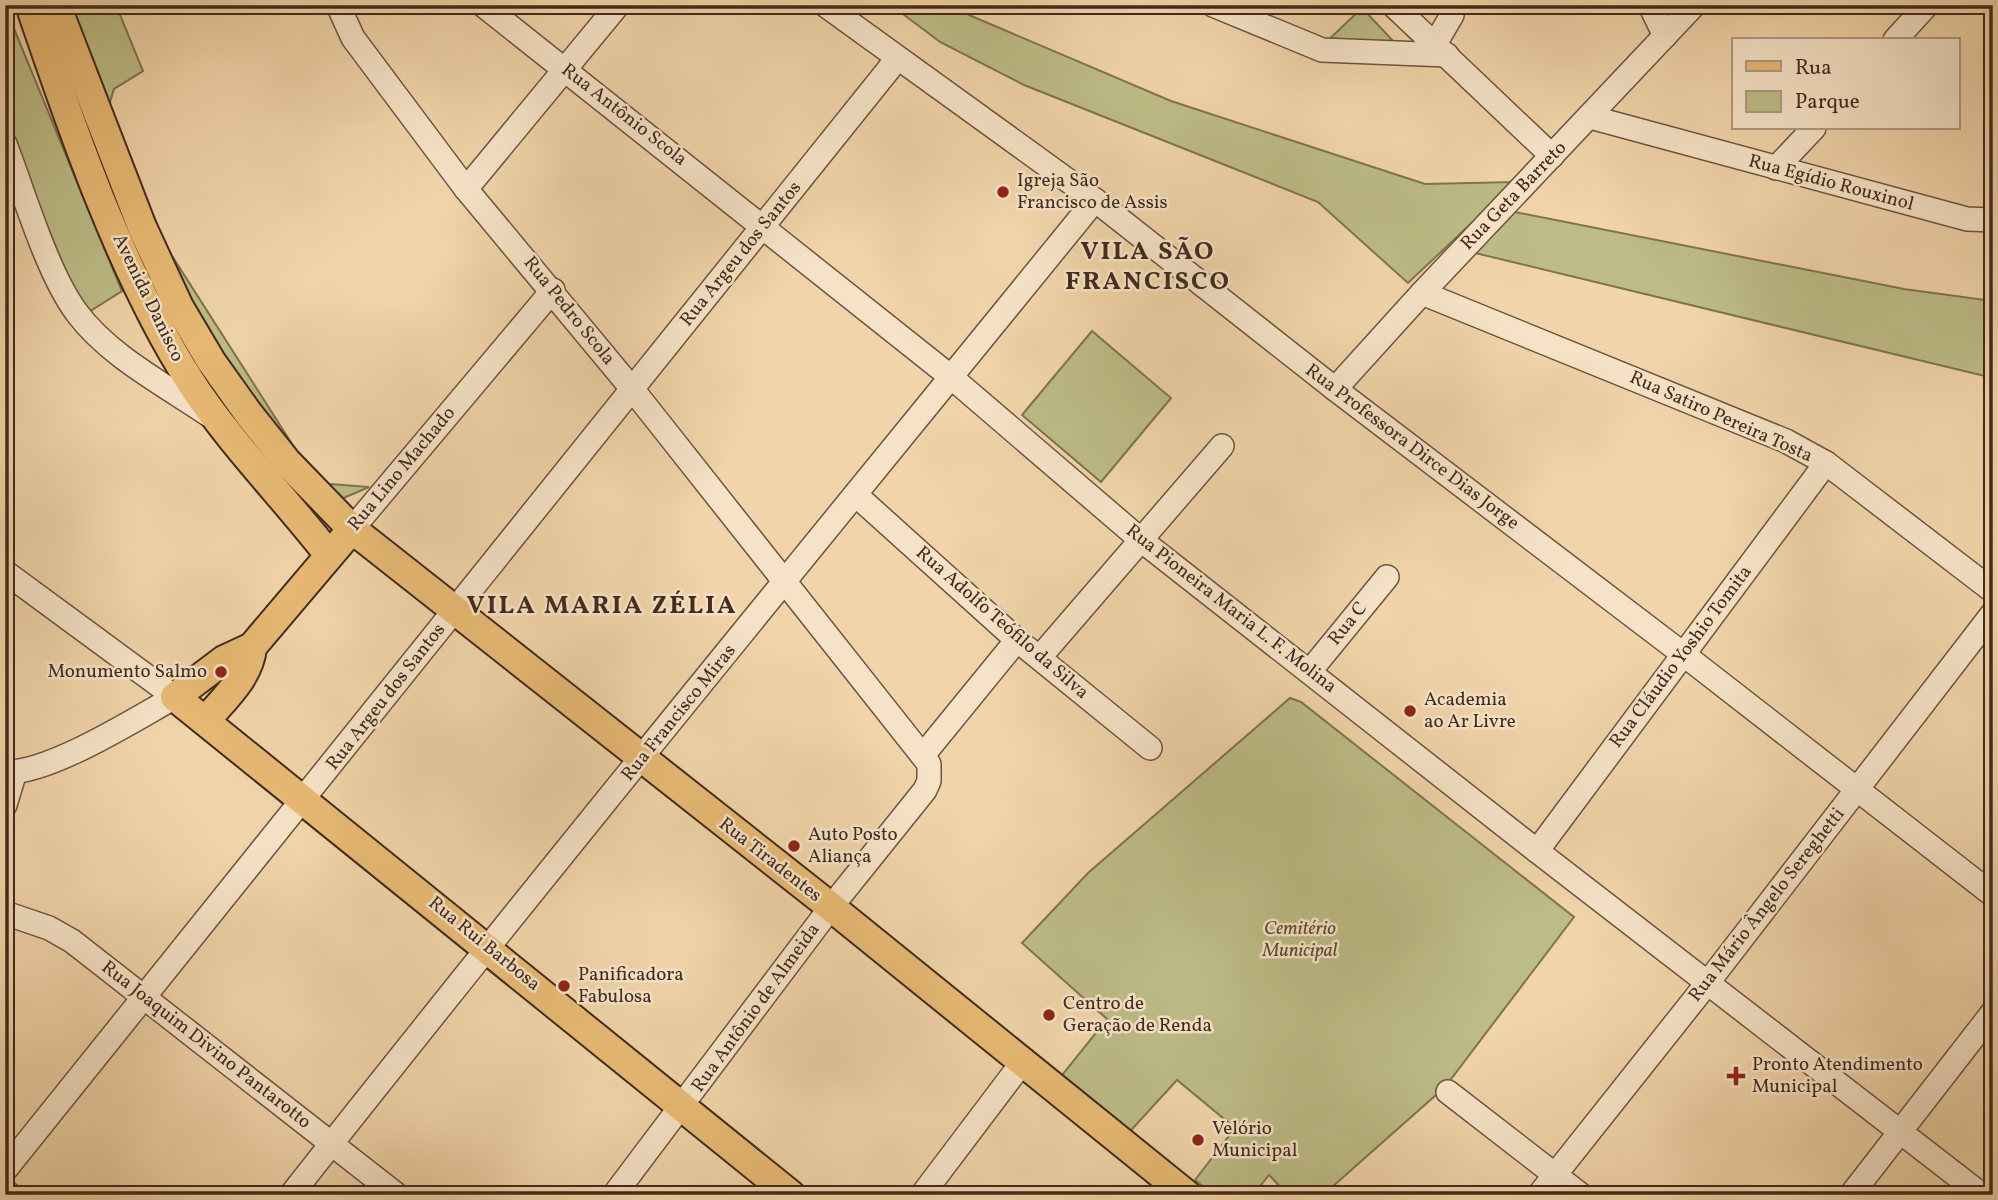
<svg xmlns="http://www.w3.org/2000/svg" width="1998" height="1200" font-family="Vollkorn,serif">
<style>
.green{fill:#bdbc86;stroke:#7f7352;stroke-width:2}
.lines{fill:none;stroke-linecap:round;stroke-linejoin:round}
.minor-casing{stroke:#6d5441;stroke-width:26}
.major-casing{stroke:#412a1e;stroke-width:32}
.minor{stroke:#f6e3c7;stroke-width:23}
.major{stroke:#e8ba74;stroke-width:28}
.poi-dot{fill:#8f2418;stroke:#f6e3c7;stroke-width:2.5}
.labels{text-anchor:middle;dominant-baseline:central;stroke-width:5;stroke-linejoin:round;paint-order:stroke}
.street-label{font-size:19px;fill:#412a1e;stroke:#f6e3c7}
.poi-label{font-size:19px;fill:#412a1e;stroke:#f6e3c7;text-anchor:start}
.park-label{font-size:19px;font-style:italic;fill:#5a4733;stroke:#f6e3c7}
.district-label{font-size:26px;font-weight:bold;letter-spacing:2px;fill:#412a1e;stroke:#f6e3c7}
</style>
<rect width="100%" height="100%" fill="#f1d4a9"/>
<filter id="stains"><feTurbulence type="fractalNoise" baseFrequency=".00286" numOctaves="4"/><feColorMatrix values="0 0 0 0 .2 0 0 0 0 .09 0 0 0 0 .02 0 0 0 .5 -.17"/></filter>
<radialGradient id="worn" r=".72"><stop offset=".6" stop-color="#630" stop-opacity="0"/><stop offset="1" stop-color="#630" stop-opacity=".3"/></radialGradient>
<!-- green -->
<g class="green">
<path d="M 73,5 L 116,5 L 143,71 L 114,89 L 107,112 L 158,234 L 317,483 L 369,487 L 339,500 C 236,421 181,297 131,182 C 106,124 80,68 73,5 Z"/>
<polygon points="891,5 954,5 969,15 1171,101 1425,184 1515,182 1408,283 1318,202 1024,85 940,42"/>
<polygon points="5,7 122,291 84,315 5,124"/>
<polygon points="1362,8 1396,44 1322,46"/>
<polygon points="1515,212 1904,289 1993,301 1993,378 1475,253"/>
<polygon points="1092,331 1171,398 1101,482 1022,415"/>
<polygon points="1290,698 1301,702 1574,917 1445,1087 1323,1195 1288,1195 1269,1175 1253,1195 1214,1195 1195,1180 1235,1128 1177,1080 1123,1139 1059,1079 1107,1019 1022,943 1088,873"/>
</g>
<g class="lines">
<!-- minor casing -->
<g class="minor-casing">
<g id="minor">
<polyline points="338,5 353,38 466,189 633,390 929,764 929,781 925,790 831,907 614,1195"/>
<polyline points="483,5 951,377 1141,540 1537,851 1982,1195"/>
<polyline points="825,5 1095,200 1335,389 1683,654 1993,895"/>
<polyline points="1213,5 1322,50 1447,55"/>
<polyline points="1393,5 1552,156"/>
<polyline points="1650,5 1665,36"/>
<polyline points="1895,40 1927,5"/>
<polyline points="1435,44 1452,15 1453,5"/>
<polyline points="1590,117 1967,219 1993,220"/>
<path d="M 5,144 C 24,193 47,273 77,313 C 109,356 165,385 209,415"/>
<polyline points="1776,168 1814,128"/>
<polyline points="466,189 618,5"/>
<polyline points="1422,293 1786,441 1826,463 1993,591"/>
<polyline points="1335,389 1422,293 1694,5"/>
<polyline points="857,496 1017,640 1150,748"/>
<polyline points="352,529 553,290"/>
<path d="M 5,572 L 175,697 C 135,719 49,774 5,772"/>
<polyline points="1040,657 1222,446"/>
<polyline points="1310,671 1387,577"/>
<polyline points="924,754 1017,640"/>
<polyline points="5,805 15,772"/>
<polyline points="1537,851 1826,463"/>
<polyline points="5,913 49,928 72,941 397,1195"/>
<polyline points="1448,1092 1581,1195"/>
<polyline points="5,1170 897,59"/>
<polyline points="5,1191 10,1195"/>
<path d="M 291,1195 C 555,860 826,531 1095,200"/>
<polyline points="922,1195 1021,1064"/>
<polyline points="1539,1195 1709,981 1993,613"/>
<polyline points="1851,1195 1993,1012"/>
</g>
</g>
<!-- major casing -->
<g class="major-casing">
<g id="major">
<path d="M 30,5 C 71,126 121,273 190,381 C 230,443 284,497 329,555"/>
<polyline points="56,5 142,227 179,307 211,361 248,413 287,462 352,529 831,907 1187,1195"/>
<polyline points="352,529 252,647 224,660 175,697 791,1195"/>
<path d="M 206,720 C 224,699 250,676 252,647"/>
</g>
</g>
<!-- minor -->
<use href="#minor" class="minor"/>
<!-- major -->
<use href="#major" class="major"/>
</g>
<!-- markers -->
<g class="poi-dot">
<circle cx="1003" cy="192" r="7"/>
<circle cx="221" cy="672" r="7"/>
<circle cx="1410" cy="711" r="7"/>
<circle cx="794" cy="846" r="7"/>
<circle cx="564" cy="986" r="7"/>
<circle cx="1049" cy="1015" r="7"/>
<path d="M1732.5 1065.5h7v7h7v7h-7v7h-7v-7h-7v-7h7z"/>
<circle cx="1198" cy="1140" r="7"/>
</g>
<g class="labels">
<!-- street labels -->
<g class="street-label">
<text transform="translate(624 115) rotate(38)">Rua Antônio Scola</text>
<text transform="translate(1831 183) rotate(15)">Rua Egídio Rouxinol</text>
<text transform="translate(1514 196) rotate(-46)">Rua Geta Barreto</text>
<text transform="translate(741 254) rotate(-51)">Rua Argeu dos Santos</text>
<text transform="translate(148 298) rotate(64)">Avenida Danisco</text>
<text transform="translate(569 311) rotate(51)">Rua Pedro Scola</text>
<text transform="translate(1721 417) rotate(24)">Rua Satiro Pereira Tosta</text>
<text transform="translate(1412 447) rotate(37)">Rua Professora Dirce Dias Jorge</text>
<text transform="translate(402 469) rotate(-50)">Rua Lino Machado</text>
<text transform="translate(1231 609) rotate(38)">Rua Pioneira Maria L. F. Molina</text>
<text transform="translate(1002 623) rotate(41)">Rua Adolfo Teófilo da Silva</text>
<text transform="translate(1348 624) rotate(-51)">Rua C</text>
<text transform="translate(1681 657) rotate(-53)">Rua Cláudio Yoshio Tomita</text>
<text transform="translate(386 697) rotate(-52)">Rua Argeu dos Santos</text>
<text transform="translate(679 713) rotate(-51)">Rua Francisco Miras</text>
<text transform="translate(770 860) rotate(38)">Rua Tiradentes</text>
<text transform="translate(1767 905) rotate(-52)">Rua Mário Ângelo Sereghetti</text>
<text transform="translate(484 944) rotate(39)">Rua Rui Barbosa</text>
<text transform="translate(756 1008) rotate(-54)">Rua Antônio de Almeida</text>
<text transform="translate(206 1045) rotate(38)">Rua Joaquim Divino Pantarotto</text>
</g>
<!-- poi labels -->
<g class="poi-label">
<text x="1017" y="181">Igreja São<tspan x="1017" dy="22">Francisco de Assis</tspan></text>
<text x="207" y="672" text-anchor="end">Monumento Salmo</text>
<text x="1424" y="700">Academia<tspan x="1424" dy="22">ao Ar Livre</tspan></text>
<text x="808" y="835">Auto Posto<tspan x="808" dy="22">Aliança</tspan></text>
<text x="578" y="975">Panificadora<tspan x="578" dy="22">Fabulosa</tspan></text>
<text x="1063" y="1004">Centro de<tspan x="1063" dy="22">Geração de Renda</tspan></text>
<text x="1752" y="1065">Pronto Atendimento<tspan x="1752" dy="22">Municipal</tspan></text>
<text x="1212" y="1129">Velório<tspan x="1212" dy="22">Municipal</tspan></text>
</g>
<!-- park labels -->
<g class="park-label">
<text x="1300" y="929">Cemitério<tspan x="1300" dy="22">Municipal</tspan></text>
</g>
<!-- district labels -->
<g class="district-label">
<text x="1148" y="252">VILA SÃO<tspan x="1148" dy="30">FRANCISCO</tspan></text>
<text x="602" y="606">VILA MARIA ZÉLIA</text>
</g>
</g>
<!-- margin -->
<rect width="1998" height="1200" fill="none" stroke="#f1d4a9" stroke-width="28"/>
<rect x="7" y="7" width="1984" height="1186" fill="none" stroke="#412a1e" stroke-width="3.5"/>
<rect x="14" y="14" width="1970" height="1172" fill="none" stroke="#412a1e" stroke-width="2"/>
<!-- legend -->
<rect x="1732" y="38" width="228" height="91" fill="#f6e3c7" stroke="#ae9983" stroke-width="2"/>
<rect x="1746" y="61" width="35" height="10" fill="#e8ba74" stroke="#ae9983" stroke-width="2"/>
<text x="1795" y="74" font-size="21" fill="#412a1e">Rua</text>
<rect x="1746" y="91" width="35" height="21" fill="#bdbc86" stroke="#ae9983" stroke-width="2"/>
<text x="1795" y="108" font-size="21" fill="#412a1e">Parque</text>
<rect width="100%" height="100%" filter="url(#stains)"/>
<rect width="100%" height="100%" fill="url(#worn)"/>
</svg>
